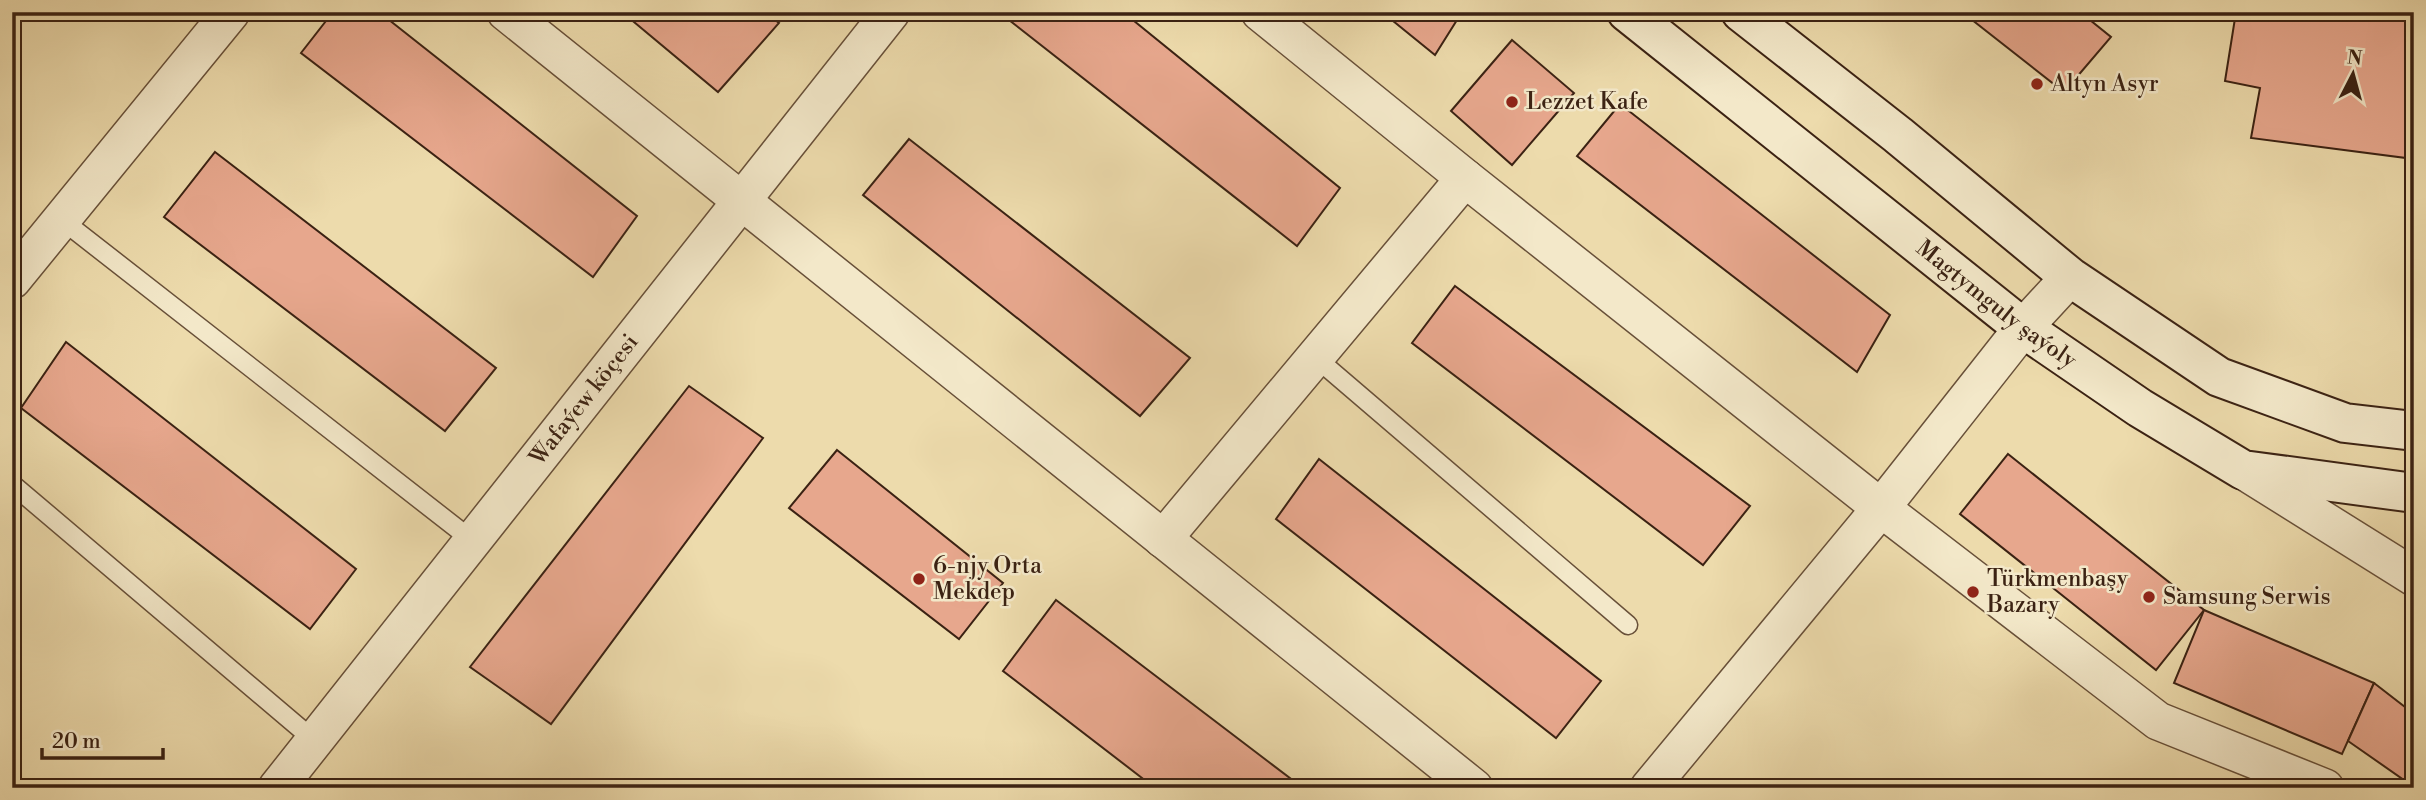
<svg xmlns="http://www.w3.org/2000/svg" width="2426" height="800" font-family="'Libre Bodoni',serif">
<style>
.building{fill:#e7a78d;stroke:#3b2213;stroke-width:2}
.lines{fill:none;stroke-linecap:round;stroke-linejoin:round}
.lane-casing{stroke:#685039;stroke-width:21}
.street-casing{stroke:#685039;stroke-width:40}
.secondary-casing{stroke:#3b2213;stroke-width:42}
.lane{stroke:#f3e8c9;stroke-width:18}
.street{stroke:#f3e8c9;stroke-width:37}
.secondary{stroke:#f3e8c9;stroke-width:38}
.poi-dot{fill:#8f2418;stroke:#f3e8c9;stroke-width:2.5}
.labels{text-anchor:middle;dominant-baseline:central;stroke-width:5;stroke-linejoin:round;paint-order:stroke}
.poi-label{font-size:23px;fill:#3b2213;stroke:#f3e8c9;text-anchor:start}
.street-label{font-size:23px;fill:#3b2213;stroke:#f3e8c9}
</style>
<rect width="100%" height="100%" fill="#eddbac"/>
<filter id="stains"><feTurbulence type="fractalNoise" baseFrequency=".00286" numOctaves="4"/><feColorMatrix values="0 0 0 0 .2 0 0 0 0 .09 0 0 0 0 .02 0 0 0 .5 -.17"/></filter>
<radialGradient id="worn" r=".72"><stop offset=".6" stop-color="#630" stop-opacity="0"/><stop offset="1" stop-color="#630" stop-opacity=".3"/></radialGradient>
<!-- building -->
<g class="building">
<polygon points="333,12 379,12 637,216 593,277 301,53"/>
<polygon points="622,12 765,12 779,23 718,92"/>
<polygon points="1014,12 1123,12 1340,188 1297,246 1009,20"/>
<polygon points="1382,12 1462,12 1435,55"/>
<polygon points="1962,12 2080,12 2111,37 2064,92"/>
<polygon points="2236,12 2414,12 2414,159 2251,138 2260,88 2225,81"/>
<polygon points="1512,40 1574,93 1512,165 1451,111"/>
<polygon points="1620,104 1890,315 1857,372 1577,156"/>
<polygon points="909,139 1190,358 1140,416 863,195"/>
<polygon points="215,152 496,368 445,431 164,217"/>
<polygon points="1455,286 1750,506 1703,565 1412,343"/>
<polygon points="66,342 356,569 310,629 21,408"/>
<polygon points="689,386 763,438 551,724 470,667"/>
<polygon points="837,450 1003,583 959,639 789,508"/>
<polygon points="2008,454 2204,610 2156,670 1960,514"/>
<polygon points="1319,459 1601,681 1556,738 1276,519"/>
<polygon points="1056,600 1303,788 1155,788 1003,671"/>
<polygon points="2204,610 2374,683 2342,754 2174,683"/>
<polygon points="2374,683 2414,714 2414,787 2348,741"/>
</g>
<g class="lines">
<!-- lane casing -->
<g class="lane-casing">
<g id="lane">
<polyline points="62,220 473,541"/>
<polyline points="1315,357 1628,625"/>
<polyline points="12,484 315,741"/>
</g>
</g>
<!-- street casing -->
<g class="street-casing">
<g id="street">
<polyline points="506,12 1474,788"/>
<polyline points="1260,12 1465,178 1881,508 2158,721 2325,788"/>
<polyline points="12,280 231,12"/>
<polyline points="2243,470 2414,577"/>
<polyline points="1163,539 1465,178"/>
<path id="s1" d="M 277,788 L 891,12"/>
<polyline points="1649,788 1881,508 2023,328 2070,277"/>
</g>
</g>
<!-- secondary casing -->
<g class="secondary-casing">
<g id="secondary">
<path id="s2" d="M 1627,12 L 2023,328 L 2140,408 L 2243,470 L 2414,493"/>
<polyline points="1741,12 1898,135 2070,277 2219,377 2345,423 2414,431"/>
</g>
</g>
<!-- lane -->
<use href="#lane" class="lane"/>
<!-- street -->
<use href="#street" class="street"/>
<!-- secondary -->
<use href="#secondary" class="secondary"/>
</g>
<!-- markers -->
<g class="poi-dot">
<circle cx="2037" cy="84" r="7"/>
<circle cx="1512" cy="102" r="7"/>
<circle cx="919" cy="579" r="7"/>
<circle cx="1973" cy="592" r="7"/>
<circle cx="2149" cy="597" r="7"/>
</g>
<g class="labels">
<!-- poi labels -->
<g class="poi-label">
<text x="2051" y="84">Altyn Asyr</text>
<text x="1526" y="102">Lezzet Kafe</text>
<text x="933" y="566">6-njy Orta<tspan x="933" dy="26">Mekdep</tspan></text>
<text x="1987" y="579">Türkmenbaşy<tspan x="1987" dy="26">Bazary</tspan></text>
<text x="2163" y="597">Samsung Serwis</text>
</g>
<!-- street labels -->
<g class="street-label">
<text stroke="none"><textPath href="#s2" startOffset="471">Magtymguly şaýoly</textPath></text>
<text stroke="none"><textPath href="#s1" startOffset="495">Wafaýew köçesi</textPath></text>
</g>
</g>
<!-- margin -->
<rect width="2426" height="800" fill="none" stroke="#eddbac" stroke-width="42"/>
<rect x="14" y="14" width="2398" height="772" fill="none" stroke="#3b2213" stroke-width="3.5"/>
<rect x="21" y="21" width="2384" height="758" fill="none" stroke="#3b2213" stroke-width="2"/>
<!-- north arrow -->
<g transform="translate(2353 74) rotate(6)" stroke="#f3e8c9" stroke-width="5" paint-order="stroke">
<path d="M0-5L12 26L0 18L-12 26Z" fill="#3b2213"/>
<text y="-10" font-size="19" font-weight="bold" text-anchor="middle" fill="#3b2213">N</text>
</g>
<!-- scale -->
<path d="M42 748v10h121v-10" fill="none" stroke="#3b2213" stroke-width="3.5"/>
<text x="52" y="748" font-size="21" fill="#3b2213" stroke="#f3e8c9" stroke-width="5" paint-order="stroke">20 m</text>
<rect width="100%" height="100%" filter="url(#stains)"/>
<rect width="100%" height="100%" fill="url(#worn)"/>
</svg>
